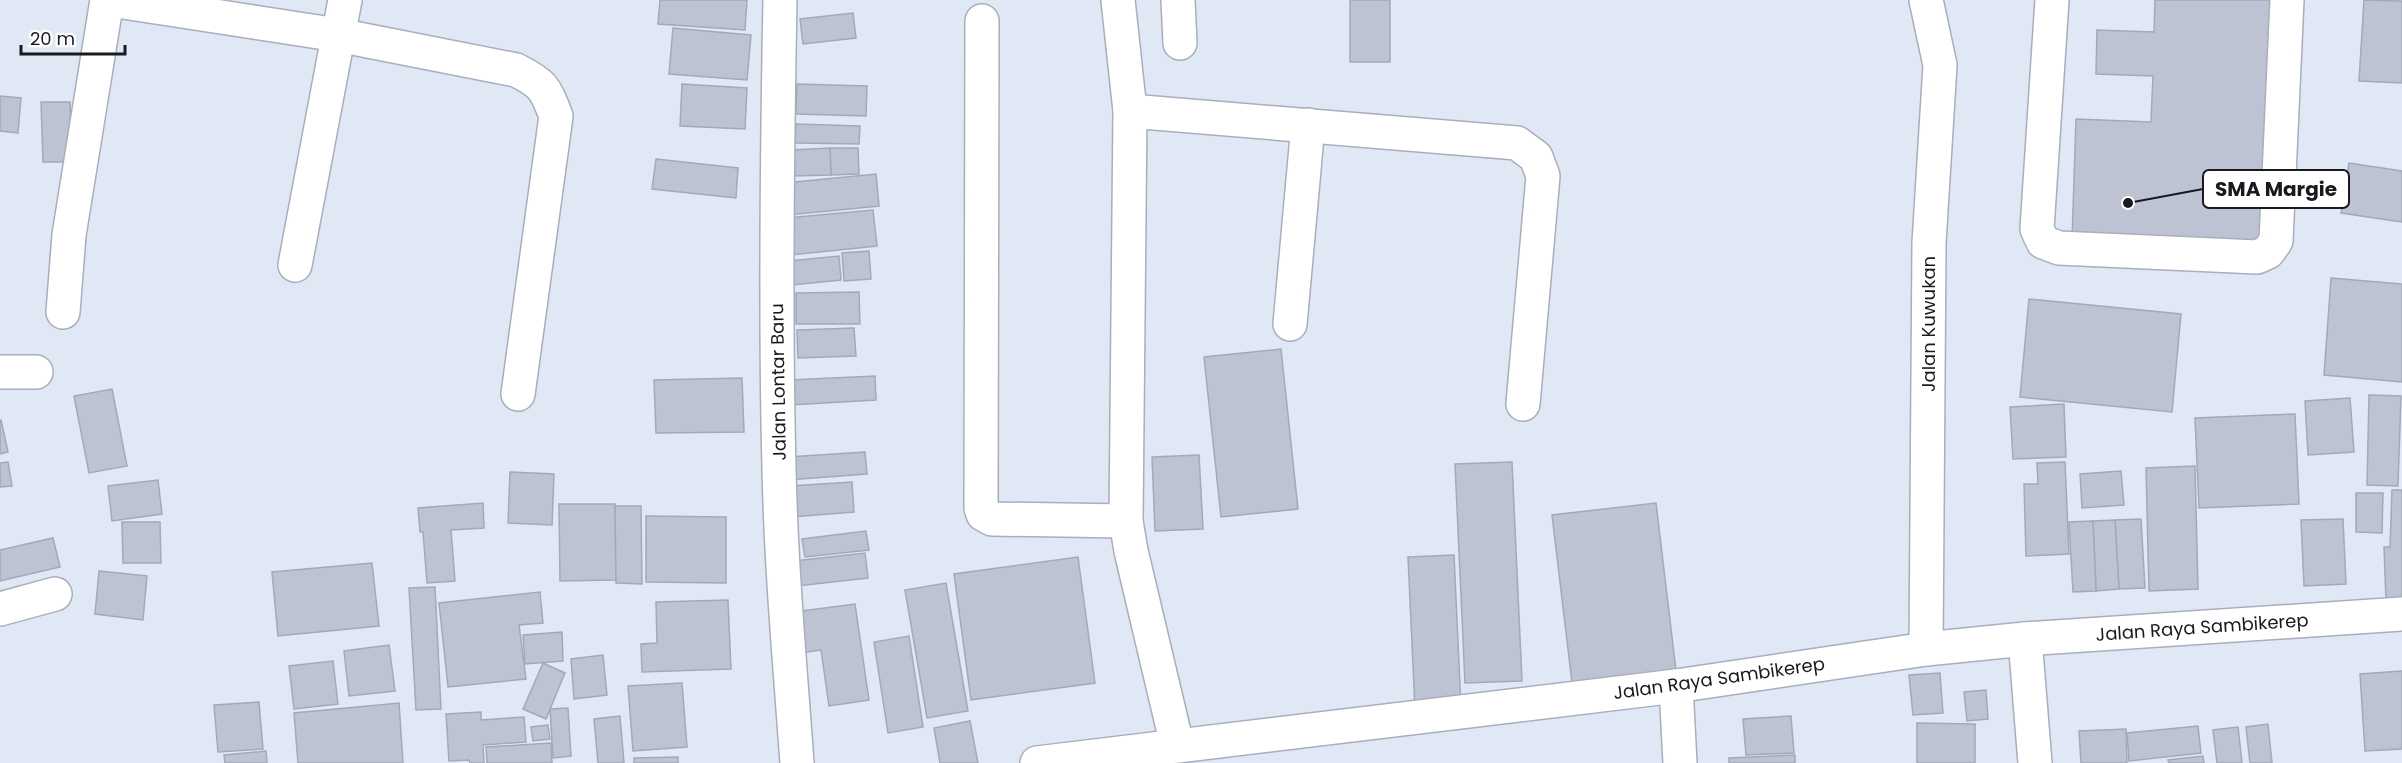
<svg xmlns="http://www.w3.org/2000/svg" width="2402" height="763" font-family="Poppins,sans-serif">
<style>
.building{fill:#bdc3d2;stroke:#a3a9b7;stroke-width:1.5}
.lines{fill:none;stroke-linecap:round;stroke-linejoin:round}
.minor-casing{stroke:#a8aebc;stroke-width:36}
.minor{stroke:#fff;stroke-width:33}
.labels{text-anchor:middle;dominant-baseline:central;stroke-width:4.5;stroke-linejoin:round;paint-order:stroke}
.street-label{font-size:18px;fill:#171a1f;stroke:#fff}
.leader{fill:none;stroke:#171a1f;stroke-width:2}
.callout-dot{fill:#171a1f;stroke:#fff;stroke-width:2}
.callout{fill:#fff;stroke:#171a1f;stroke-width:2}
.callout-label{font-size:20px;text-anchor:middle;font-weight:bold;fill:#171a1f}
</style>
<rect width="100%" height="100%" fill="#e0e7f5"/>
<!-- building -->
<g class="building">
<polygon points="660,0 747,0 745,30 658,24"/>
<rect x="1350" y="0" width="40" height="62"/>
<polygon points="2155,0 2272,0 2263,247 2072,241 2076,119 2151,122 2153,76 2096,74 2097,30 2154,32"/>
<polygon points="2364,0 2402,1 2402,83 2359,81"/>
<polygon points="853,13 856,38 803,44 800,19"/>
<polygon points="673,28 751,35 747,80 669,74"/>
<polygon points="682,84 747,88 745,129 680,126"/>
<polygon points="797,84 867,86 866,116 796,114"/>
<polygon points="0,96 21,98 18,133 0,131"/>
<polygon points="41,102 70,102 72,162 43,162"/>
<polygon points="796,124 860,126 859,144 795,143"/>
<polygon points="830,148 858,148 859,174 831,175"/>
<polygon points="830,148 831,175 793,176 791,150"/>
<polygon points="656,159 738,168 736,198 652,189"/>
<polygon points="2349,163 2402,171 2402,222 2341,213"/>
<polygon points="876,174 879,206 788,215 785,183"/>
<polygon points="873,210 877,246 791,255 787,218"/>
<polygon points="869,251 871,279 844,281 842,253"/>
<polygon points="839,256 841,280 782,286 779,262"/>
<polygon points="2331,278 2402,284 2402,382 2324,375"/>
<polygon points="859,292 860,324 796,324 796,293"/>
<polygon points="2029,299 2181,314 2172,412 2020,397"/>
<polygon points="854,328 856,356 798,358 797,330"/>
<polygon points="1281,349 1298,509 1221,517 1204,357"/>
<polygon points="875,376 876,400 790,405 789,380"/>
<polygon points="742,378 744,432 656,433 654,380"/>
<polygon points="112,389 127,466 89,473 74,396"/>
<polygon points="2369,395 2401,396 2398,486 2367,485"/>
<polygon points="2350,398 2354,452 2308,455 2305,401"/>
<polygon points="2064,404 2066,457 2013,459 2010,407"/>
<polygon points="2295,414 2299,504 2199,508 2195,418"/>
<polygon points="1,420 8,452 0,454 0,421"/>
<polygon points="865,452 867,474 788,480 787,457"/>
<polygon points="1199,455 1203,529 1155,531 1152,457"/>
<polygon points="8,462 12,486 0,487 0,463"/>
<polygon points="1512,462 1522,681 1465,683 1455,464"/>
<polygon points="2065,462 2069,554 2026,556 2024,484 2038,484 2037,463"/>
<polygon points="2195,466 2198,589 2149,591 2146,468"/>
<polygon points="2121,471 2124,505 2082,508 2080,474"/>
<polygon points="510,472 554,474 552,525 508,523"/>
<polygon points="158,480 162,514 112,521 108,486"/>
<polygon points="852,482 854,512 792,517 790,486"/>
<polygon points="2392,490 2402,490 2402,599 2386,600 2384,547 2390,547"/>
<polygon points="2356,493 2383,493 2382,533 2356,532"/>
<polygon points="483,503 484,528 451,530 455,581 427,583 423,532 420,532 418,508"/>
<polygon points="1656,503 1677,679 1573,691 1552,515"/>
<polygon points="559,504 615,504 616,580 560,581"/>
<polygon points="615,506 641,506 642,584 616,583"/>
<polygon points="646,516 726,517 726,583 646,582"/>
<polygon points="2141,519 2145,588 2119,589 2115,520"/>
<polygon points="2343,519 2346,584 2304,586 2301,520"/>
<polygon points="2115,520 2119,589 2096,591 2093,521"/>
<polygon points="2093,521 2096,591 2073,592 2069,522"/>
<polygon points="122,522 160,522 161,563 123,563"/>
<polygon points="866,531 869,550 805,557 802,539"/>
<polygon points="53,538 60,567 0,581 0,550"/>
<polygon points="865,553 868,578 797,586 794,561"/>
<polygon points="1454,555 1461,707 1415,709 1408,557"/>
<polygon points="1078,557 1095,683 971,700 954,574"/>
<polygon points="372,563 379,626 278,636 272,572"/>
<polygon points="99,571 147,576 143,620 95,614"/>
<polygon points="946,583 968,711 927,718 905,590"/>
<polygon points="435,587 441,709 416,710 409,588"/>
<polygon points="540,592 543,623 519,625 526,679 448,687 439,603"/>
<polygon points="728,600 731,669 642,672 641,644 657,643 656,602"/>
<polygon points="855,604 869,700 829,706 821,650 800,653 794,612"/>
<polygon points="562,632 563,661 525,664 523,635"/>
<polygon points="909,636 923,727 888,733 874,642"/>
<polygon points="389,645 395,691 349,696 344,651"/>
<polygon points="603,655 607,695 574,699 571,659"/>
<polygon points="333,661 338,704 294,709 289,666"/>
<polygon points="543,663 565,673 546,719 523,709"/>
<polygon points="2402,671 2402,749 2365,751 2360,674"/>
<polygon points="1940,673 1943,713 1913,715 1909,675"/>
<polygon points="682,683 687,747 633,751 628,686"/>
<polygon points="1986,690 1988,719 1967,721 1964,692"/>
<polygon points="259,702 263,749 218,752 214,705"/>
<polygon points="399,703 403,763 298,763 294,713"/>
<polygon points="568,708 571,756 553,758 550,709"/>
<polygon points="481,712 481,720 524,717 526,742 483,745 484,763 470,763 469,760 449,761 446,714"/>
<polygon points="620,716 624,763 598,763 594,719"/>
<polygon points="1791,716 1794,753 1746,755 1743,719"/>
<polygon points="970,721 978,763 940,763 934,728"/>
<polygon points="1917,723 1975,724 1975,763 1917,763"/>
<polygon points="2268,724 2272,763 2250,763 2246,727"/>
<polygon points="548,725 550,739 533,741 531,727"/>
<polygon points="2198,726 2201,753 2129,761 2127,733"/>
<polygon points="2238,727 2242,763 2217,763 2213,730"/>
<polygon points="2126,729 2127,763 2081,763 2079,731"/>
<polygon points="551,743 552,763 487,763 486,747"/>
<polygon points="266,751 267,763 225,763 224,755"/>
<polygon points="1795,755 1795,763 1729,763 1729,758"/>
<polygon points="2203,756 2204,763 2169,763 2168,760"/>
<polygon points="678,757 678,763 634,763 634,758"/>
</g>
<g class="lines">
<!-- minor casing -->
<g class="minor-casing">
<g id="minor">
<path d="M 110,0 L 338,35 L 516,70 C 544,84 545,88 556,116 L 518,394"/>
<path d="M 780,0 C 777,156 775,312 779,468 C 781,567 790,665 797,763"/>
<polyline points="1118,0 1130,111 1126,521 1131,551 1177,745"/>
<polyline points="1178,0 1180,43"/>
<polyline points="2052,0 2037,229 2043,242 2059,248 2257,257 2268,252 2276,241 2287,0"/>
<polyline points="982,21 981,508 983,514 992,519 1126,521"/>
<polyline points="1130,111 1517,143 1536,157 1543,176 1523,404"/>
<polyline points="295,265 345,0"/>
<polyline points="63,312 69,235 107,0"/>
<polyline points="1290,324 1308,125"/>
<polyline points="0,372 36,372"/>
<polyline points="0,609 55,594"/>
<polyline points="2025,639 2035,763"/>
<polyline points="1926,649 1929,243 1940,65 1926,0"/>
<polyline points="1676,686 1680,763"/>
<polyline points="1037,763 1676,686 1926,649 2025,639 2402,614"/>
</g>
</g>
<!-- minor -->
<use href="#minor" class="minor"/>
</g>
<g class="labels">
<!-- street labels -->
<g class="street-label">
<text transform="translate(1928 324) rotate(-90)">Jalan Kuwukan</text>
<text transform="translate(778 382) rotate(-91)">Jalan Lontar Baru</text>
<text transform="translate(2202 627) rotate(-4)">Jalan Raya Sambikerep</text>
<text transform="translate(1719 678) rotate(-8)">Jalan Raya Sambikerep</text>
</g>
</g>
<!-- callouts -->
<path class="leader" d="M2128 203L2203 189"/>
<circle class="callout-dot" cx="2128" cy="203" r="6"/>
<rect class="callout" x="2203" y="170" width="146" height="38" rx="6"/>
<g class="callout-label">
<text x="2276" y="196">SMA Margie</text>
</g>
<!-- scale -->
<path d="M21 45v9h104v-9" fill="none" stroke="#171a1f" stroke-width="3"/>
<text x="30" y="45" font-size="18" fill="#171a1f" stroke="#ffffff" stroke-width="4.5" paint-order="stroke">20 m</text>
</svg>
